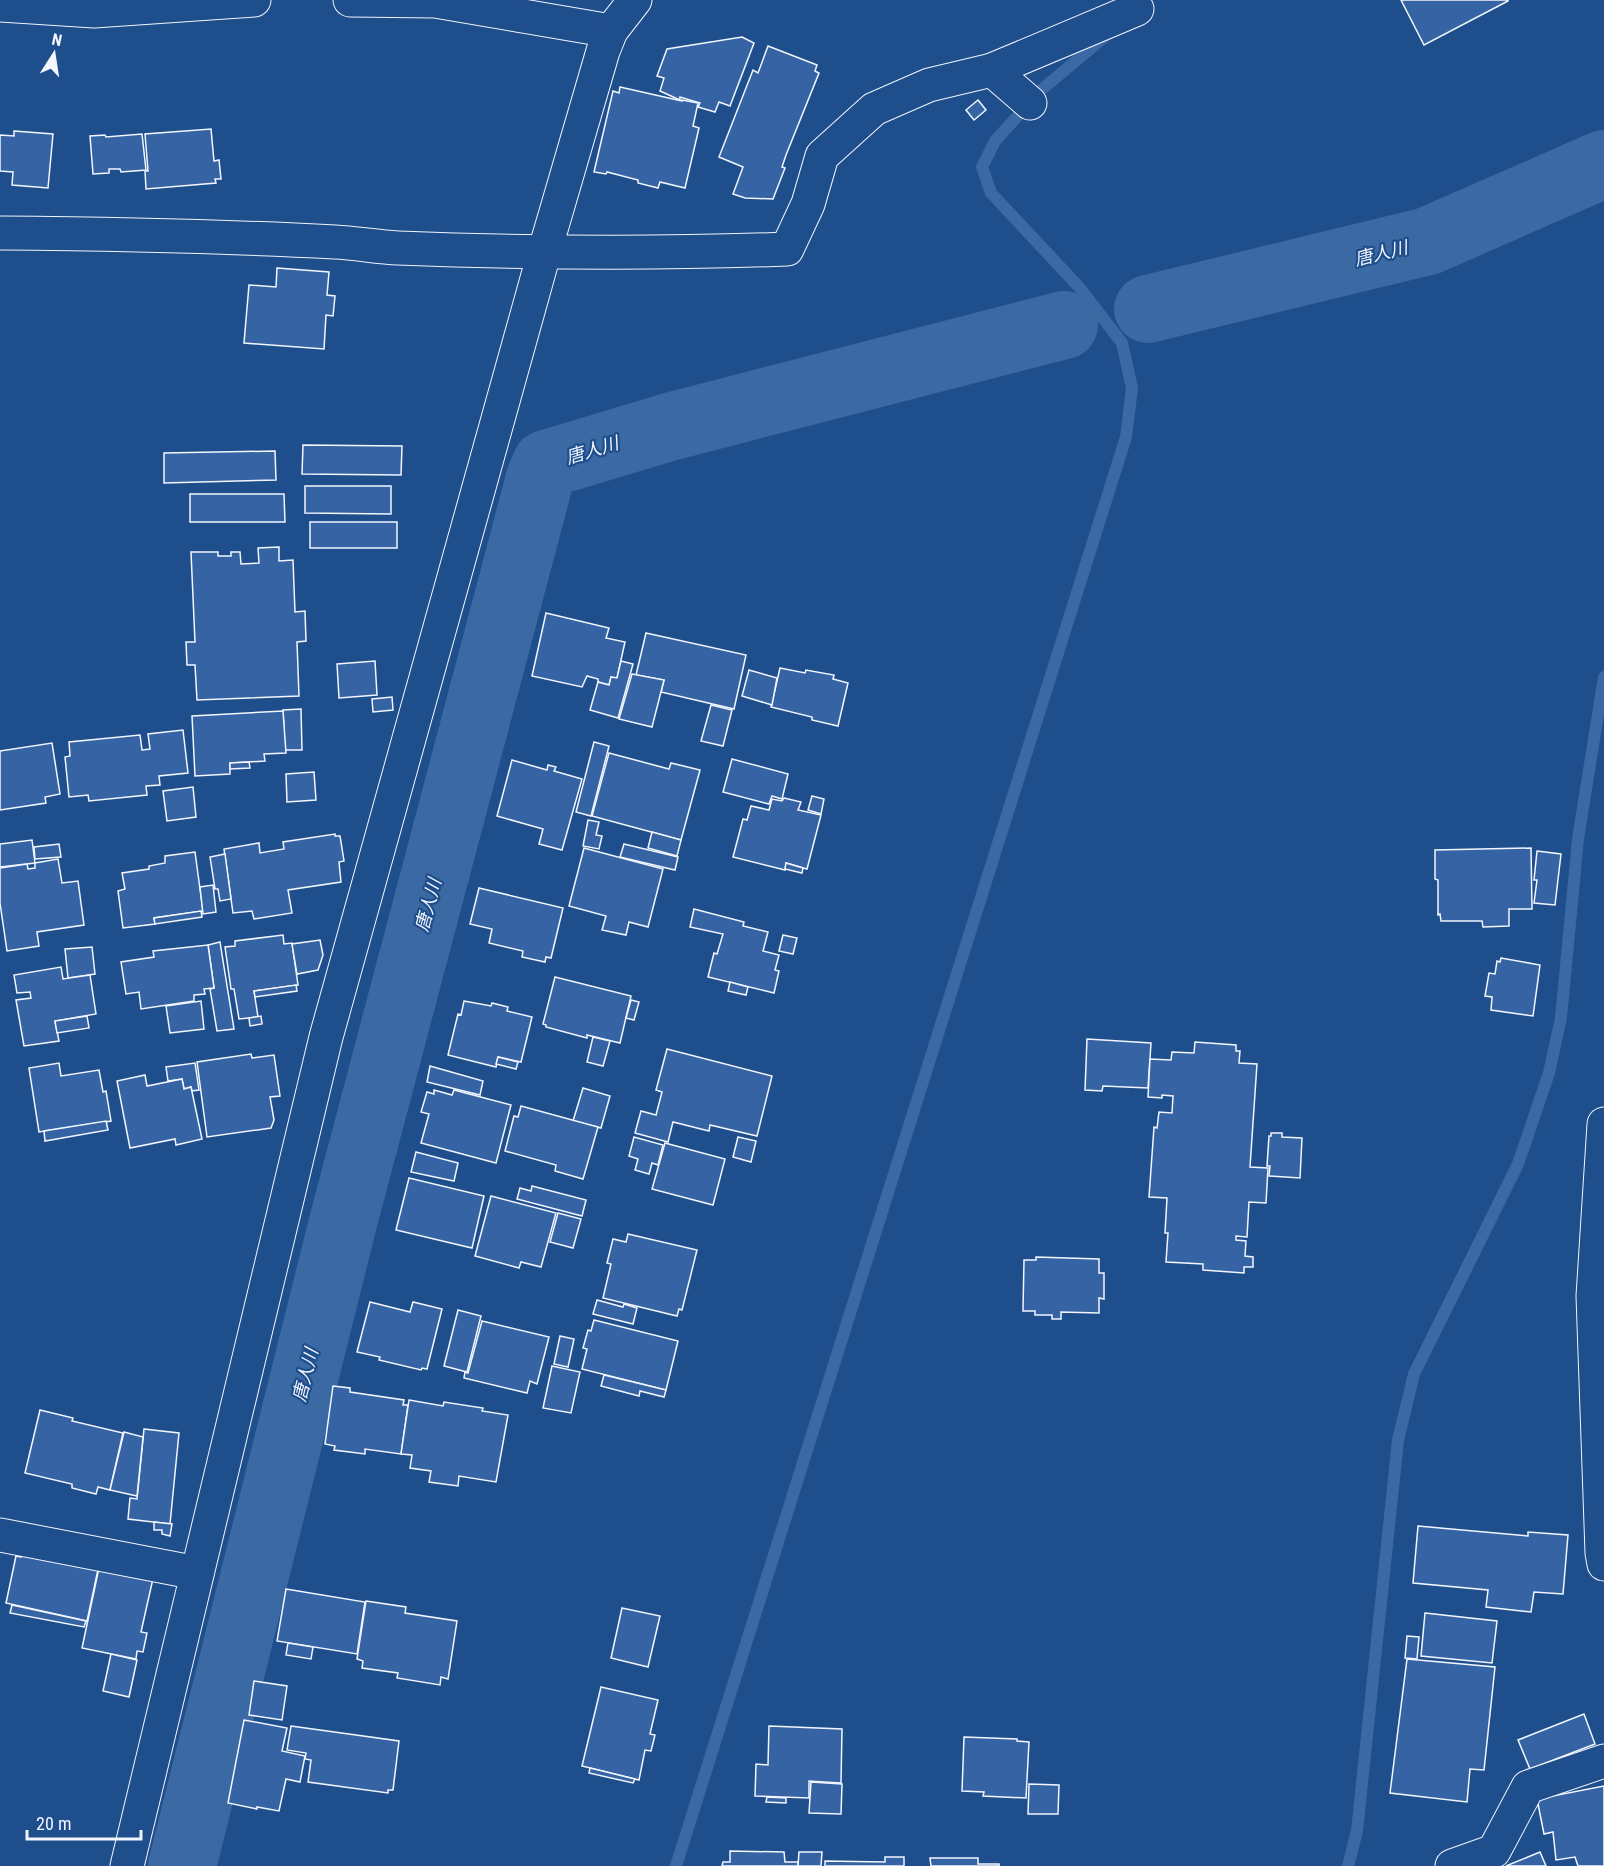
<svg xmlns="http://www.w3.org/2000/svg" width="1604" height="1866" font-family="'Roboto Condensed','Noto Sans JP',sans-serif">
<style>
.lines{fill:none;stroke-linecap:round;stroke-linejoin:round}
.stream{stroke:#3b69a3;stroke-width:12}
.river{stroke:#3b69a3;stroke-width:68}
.building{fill:#3563a3;stroke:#f2f6ff;stroke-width:1.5}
.street-casing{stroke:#f2f6ff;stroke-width:35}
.primary-casing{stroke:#f2f6ff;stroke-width:35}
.street{stroke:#1f4e8c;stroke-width:33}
.primary{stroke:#1f4e8c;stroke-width:33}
.labels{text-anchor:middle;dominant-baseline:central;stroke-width:4.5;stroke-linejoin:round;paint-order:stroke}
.water-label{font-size:18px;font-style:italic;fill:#f2f6ff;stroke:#1f4e8c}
</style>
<rect width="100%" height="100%" fill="#1f4e8c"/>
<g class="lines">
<!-- stream -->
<g class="stream">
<polyline points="676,1866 1126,437 1132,388 1122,343 1079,287 991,193 982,167 995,141 1040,91 1108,34"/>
<polyline points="1348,1866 1357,1831 1398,1440 1414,1374 1518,1164 1549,1073 1561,1018 1578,839 1604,677"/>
</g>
<!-- river -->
<g class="river">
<polyline points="1148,309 1428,241 1604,164"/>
<polyline points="182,1866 342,1226 540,478 546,464 669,427 1064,325"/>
</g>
</g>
<!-- building -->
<g class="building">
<polygon points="1401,0 1508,0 1508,1 1424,45"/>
<polygon points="742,37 754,43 730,106 719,102 715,112 698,107 700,103 680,97 680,100 660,91 664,78 657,76 667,49"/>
<polygon points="768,46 817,65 815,71 819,73 786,155 782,167 785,168 773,199 745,198 733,194 743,167 719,157 753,70 758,73"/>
<polygon points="620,87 682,101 682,100 698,103 693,126 699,128 685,188 660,182 658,188 638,183 638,180 607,172 606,174 594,172 613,91 619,93"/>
<polygon points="978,100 986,110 974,120 966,110"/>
<polygon points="211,129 214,161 219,160 221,179 215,179 216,183 146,189 145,171 148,171 145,134"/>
<polygon points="14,131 53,134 48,188 12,185 13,172 0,171 0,135 14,136"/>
<polygon points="142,134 146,170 121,172 120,169 109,169 109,173 93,174 90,136 105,135 106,137"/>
<polygon points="277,268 329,272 327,295 335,296 333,316 326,315 324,349 244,343 249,285 276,287"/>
<polygon points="303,445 402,446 401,475 302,474"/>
<polygon points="275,451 276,480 164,483 164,453"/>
<polygon points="305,486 391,486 391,514 305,513"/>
<polygon points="190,494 284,494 285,522 190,522"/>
<rect x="310" y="522" width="87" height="26"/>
<polygon points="279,547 279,561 293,560 295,612 305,611 306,641 297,642 299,696 197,700 195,665 187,665 186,642 195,642 191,552 218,552 218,556 231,556 231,552 240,552 241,564 259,563 258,548"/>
<polygon points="546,613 609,628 606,638 625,642 617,678 611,677 609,685 598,682 598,679 587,676 582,687 532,676"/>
<polygon points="646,633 746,655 734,709 661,692 664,680 636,675"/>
<polygon points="375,661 377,695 339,698 337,664"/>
<polygon points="621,661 633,664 618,718 590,710 598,682 609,685 611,677 617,678"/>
<polygon points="780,668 805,673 806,670 834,675 833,679 848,683 838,726 812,720 812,717 771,707"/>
<polygon points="749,670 777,678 772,705 742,696"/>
<polygon points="632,674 664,680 652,727 619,719"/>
<polygon points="392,697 393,710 373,712 372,699"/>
<polygon points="711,705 732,710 723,746 701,741"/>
<polygon points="301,709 302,750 285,750 283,710"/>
<polygon points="283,711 286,753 264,754 265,761 230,763 230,774 195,776 192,716"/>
<polygon points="183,730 188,773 159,776 160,785 146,786 147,795 89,801 88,795 69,797 65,757 70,756 69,742 140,735 142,750 150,749 148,734"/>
<polygon points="594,742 609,746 591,816 576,812"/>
<polygon points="52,743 60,794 45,797 46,803 0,810 0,751"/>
<polygon points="609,753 669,769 671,763 700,770 681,840 592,816"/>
<polygon points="732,759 788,774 782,799 772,796 769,804 723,792"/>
<polygon points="512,760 547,770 548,765 556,767 554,771 582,779 562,850 539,844 543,829 497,816"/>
<polygon points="249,762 250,768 230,769 230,763"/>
<polygon points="314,772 316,800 287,802 286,774"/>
<polygon points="193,787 196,817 167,821 163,791"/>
<polygon points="812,796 824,799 821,814 808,810"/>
<polygon points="784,798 801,802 798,810 821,815 807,869 786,863 785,870 733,857 743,819 747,820 751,806 769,810 772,799 782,801"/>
<polygon points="588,820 599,822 596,835 602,836 599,849 583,846"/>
<polygon points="652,832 681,840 677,856 648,848"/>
<polygon points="335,834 335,836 340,836 344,861 339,862 341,882 288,890 292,913 254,919 252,911 233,913 224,849 259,843 260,853 284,849 283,842"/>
<polygon points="32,840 35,863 0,867 0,844"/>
<polygon points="59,844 61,857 35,859 34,847"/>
<polygon points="624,844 678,857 675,870 620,857"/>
<polygon points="584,848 663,869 648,927 629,922 626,935 602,930 606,916 569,906"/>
<polygon points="1531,848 1532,909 1509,909 1509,926 1483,927 1482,921 1441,921 1440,914 1438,915 1438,880 1435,879 1435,850"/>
<polygon points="1537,851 1561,854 1555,905 1534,903 1537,880 1534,880"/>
<polygon points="195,852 203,911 154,918 155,924 123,928 118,891 125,889 122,873 149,869 149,866 165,863 165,856"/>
<polygon points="225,854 231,899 220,901 218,889 215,889 210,857"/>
<polygon points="58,859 62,883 78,881 84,925 37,932 39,946 7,951 0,903 0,868 27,864 28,869 35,868 35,863"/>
<polygon points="786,863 803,868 802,873 785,869"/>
<polygon points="213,885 216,912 203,914 200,887"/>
<polygon points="479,888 563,908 551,958 546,957 545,962 522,957 523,951 489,943 492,929 470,924"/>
<polygon points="694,909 744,922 743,926 768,932 763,951 779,955 775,970 779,971 774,993 708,977 714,953 717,954 723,934 690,927"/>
<polygon points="201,911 202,917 155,924 154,918"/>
<polygon points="283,935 284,944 292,943 298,985 254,991 258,1017 239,1019 234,989 231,989 225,947 235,946 235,941"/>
<polygon points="783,935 797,938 793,954 779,951"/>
<polygon points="320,940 323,955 318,970 297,974 292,944"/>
<polygon points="220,942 234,1029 217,1031 210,989 214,988 208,945"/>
<polygon points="208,945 214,988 204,989 205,994 194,995 194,1001 141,1009 139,992 126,994 121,962 154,957 153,951"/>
<polygon points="92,947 95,974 68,978 65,949"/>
<polygon points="1501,958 1540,965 1533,1016 1491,1010 1492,997 1485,996 1489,973 1495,974 1497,961 1500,962"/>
<polygon points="61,967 63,979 90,975 96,1014 55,1021 59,1041 24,1046 16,1000 31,998 30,992 17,993 14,975"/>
<polygon points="555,977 631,996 620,1043 587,1035 587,1038 546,1027 546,1025 543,1024"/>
<polygon points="730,982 748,987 746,995 728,991"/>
<polygon points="296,985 297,991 255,997 254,991"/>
<polygon points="631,1000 639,1002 634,1020 626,1018"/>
<polygon points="201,1001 204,1029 170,1033 166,1006"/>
<polygon points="464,1001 491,1006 492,1003 508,1007 507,1011 532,1017 521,1062 498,1057 496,1067 448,1055 458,1014 461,1015"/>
<polygon points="87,1016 89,1028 57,1033 55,1021"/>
<polygon points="261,1016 262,1024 250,1026 249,1018"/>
<polygon points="593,1037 610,1041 603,1066 587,1062"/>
<polygon points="1087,1039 1151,1043 1148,1088 1103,1086 1102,1091 1085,1090"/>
<polygon points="1195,1042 1236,1045 1236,1051 1240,1051 1239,1063 1257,1064 1250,1167 1268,1168 1266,1203 1249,1202 1247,1237 1236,1236 1236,1240 1246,1241 1245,1256 1253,1257 1253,1267 1244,1267 1244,1273 1203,1270 1203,1264 1166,1262 1168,1233 1165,1233 1167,1198 1149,1197 1154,1127 1157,1128 1159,1112 1172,1113 1173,1096 1162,1095 1162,1098 1148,1097 1150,1059 1171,1060 1172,1052 1194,1053"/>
<polygon points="667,1049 772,1076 757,1136 710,1125 709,1131 673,1122 668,1142 635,1133 641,1111 656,1115 662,1092 656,1090"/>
<polygon points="251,1054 252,1058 274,1055 280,1096 270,1097 274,1120 271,1128 207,1137 197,1062"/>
<polygon points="498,1057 518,1062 516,1069 496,1064"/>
<polygon points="59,1063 61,1076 99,1070 103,1092 106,1091 111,1121 39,1132 29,1068"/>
<polygon points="195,1063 199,1090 192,1091 191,1087 184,1089 182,1079 168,1081 166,1067"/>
<polygon points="430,1066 483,1081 480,1095 427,1082"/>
<polygon points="145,1075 147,1086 182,1079 184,1089 191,1087 202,1139 176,1145 175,1139 130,1148 117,1081"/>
<polygon points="583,1088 610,1096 601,1128 573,1121"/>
<polygon points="434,1090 452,1095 454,1090 511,1105 496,1163 421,1143 429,1114 421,1112 427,1092 434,1094"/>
<polygon points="521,1106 598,1127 583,1179 555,1171 556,1165 505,1151 514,1116 518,1117"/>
<polygon points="106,1121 108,1130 45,1141 44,1131"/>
<polygon points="1271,1133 1282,1133 1282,1137 1302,1138 1300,1178 1269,1176 1270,1166 1267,1166 1269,1136 1271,1136"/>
<polygon points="634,1137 663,1145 658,1165 652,1163 649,1174 635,1170 638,1159 629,1156"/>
<polygon points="738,1137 756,1141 751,1162 733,1157"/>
<polygon points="665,1143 725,1159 713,1205 652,1189"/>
<polygon points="416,1152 458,1163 454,1181 411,1172"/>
<polygon points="409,1178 484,1196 472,1248 396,1230"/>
<polygon points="532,1186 586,1200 582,1216 517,1199 520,1188 531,1191"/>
<polygon points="491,1196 556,1213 541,1267 521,1262 519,1268 475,1256"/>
<polygon points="558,1213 581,1219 573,1248 550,1242"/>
<polygon points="628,1234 697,1250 682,1310 679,1309 677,1316 603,1298 611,1264 607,1263 613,1239 626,1242"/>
<polygon points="1036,1257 1099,1259 1099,1273 1104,1273 1104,1299 1099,1298 1099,1313 1061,1312 1061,1319 1052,1319 1052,1315 1035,1315 1035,1311 1023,1311 1024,1260 1036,1260"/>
<polygon points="597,1300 623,1307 624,1304 637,1308 633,1324 593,1314"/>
<polygon points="370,1302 410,1312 413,1302 442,1309 427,1369 422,1368 421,1370 379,1360 380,1357 357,1352"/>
<polygon points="458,1310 481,1316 467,1372 444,1366"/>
<polygon points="594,1320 678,1341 666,1390 582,1369 587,1349 583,1348 588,1330 591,1331"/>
<polygon points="482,1321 549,1337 537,1384 530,1381 527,1393 464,1378 465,1372 468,1373"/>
<polygon points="560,1336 574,1339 568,1367 554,1364"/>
<polygon points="552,1366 580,1372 571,1413 543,1408"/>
<polygon points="604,1375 666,1390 664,1397 640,1391 639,1396 601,1386"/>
<polygon points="333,1386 350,1388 350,1392 404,1400 403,1405 408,1405 401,1454 365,1449 365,1454 334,1450 335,1446 325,1444"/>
<polygon points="409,1400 443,1406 444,1402 483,1408 482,1411 508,1415 496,1482 459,1476 458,1486 429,1482 431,1471 410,1468 412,1455 401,1454"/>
<polygon points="40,1410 73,1418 72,1421 123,1433 110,1490 98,1487 96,1494 72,1488 72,1484 25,1473"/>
<polygon points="144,1429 179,1433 170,1524 128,1519 130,1498 137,1499"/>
<polygon points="124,1432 143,1437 137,1496 110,1490"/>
<polygon points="154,1522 172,1524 170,1536 162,1534 162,1530 154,1530"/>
<polygon points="1418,1526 1528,1536 1528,1532 1568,1535 1563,1594 1534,1592 1531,1612 1486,1607 1488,1590 1413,1583"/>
<polygon points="21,1553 99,1565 87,1621 6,1603 16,1556 21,1557"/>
<polygon points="100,1563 154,1574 141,1632 147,1633 143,1652 137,1651 136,1659 82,1648"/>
<polygon points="286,1589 365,1602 357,1654 277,1641"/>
<polygon points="366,1601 406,1607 405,1613 457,1621 448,1679 441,1677 440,1685 397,1678 398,1673 362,1668 363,1661 357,1659"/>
<polygon points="12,1605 86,1621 84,1627 10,1613"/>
<polygon points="622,1608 660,1616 648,1667 611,1658"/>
<polygon points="1425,1613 1497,1621 1492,1663 1421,1656"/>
<polygon points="1407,1636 1419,1637 1417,1659 1405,1658"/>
<polygon points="288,1643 313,1647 311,1659 286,1655"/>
<polygon points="111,1654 137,1660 129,1697 103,1691"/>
<polygon points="1407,1659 1495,1667 1484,1770 1470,1769 1467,1802 1390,1793"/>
<polygon points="254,1681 287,1686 282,1720 249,1715"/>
<polygon points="601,1687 658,1700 650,1734 655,1735 651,1751 645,1750 639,1780 582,1766"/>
<polygon points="1584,1714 1595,1744 1530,1769 1518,1740"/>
<polygon points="244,1720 287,1728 282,1751 305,1756 300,1782 286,1779 279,1811 257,1807 257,1809 228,1803"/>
<polygon points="291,1726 399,1741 393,1790 388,1790 388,1793 308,1782 311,1760 305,1759 306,1753 287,1750"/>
<polygon points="769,1726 842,1729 841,1783 809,1781 809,1798 755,1796 756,1764 768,1765"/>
<polygon points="964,1737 1017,1739 1017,1741 1029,1742 1026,1798 983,1796 984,1792 962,1791"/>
<polygon points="590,1768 635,1779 633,1783 589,1773"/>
<polygon points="811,1782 842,1784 841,1814 809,1813"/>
<polygon points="1029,1784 1059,1785 1058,1814 1028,1814"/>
<polygon points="1604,1786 1604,1866 1578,1866 1575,1857 1556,1860 1553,1832 1544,1834 1537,1799"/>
<polygon points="767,1797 786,1798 786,1803 766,1802"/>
<polygon points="730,1851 784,1852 785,1862 798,1862 798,1866 722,1866 723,1862 730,1862"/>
<polygon points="799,1852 822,1852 821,1866 798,1866"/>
<polygon points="1540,1852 1546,1866 1506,1866"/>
<polygon points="885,1857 904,1857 904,1866 825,1866 825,1861 885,1862"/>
<polygon points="930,1858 978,1858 978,1864 999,1864 999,1866 931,1866"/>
</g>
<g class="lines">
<!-- street casing -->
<g class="street-casing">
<g id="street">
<polyline points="350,0 435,1 611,31"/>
<polyline points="0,5 94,11 254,0"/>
<polyline points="992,70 1030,103"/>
<path d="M 0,233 C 112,234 223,236 335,242 C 356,243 377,247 398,248 C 527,253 658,254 787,249 L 808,204 L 822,156 L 874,109 L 929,85 L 992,70 L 1137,9"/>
<polyline points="0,1535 197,1573"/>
<polyline points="127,1866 326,1037 545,250 603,51 611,31 635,0"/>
<polyline points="1452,1866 1494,1851 1528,1787 1604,1761"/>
</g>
</g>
<!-- primary casing -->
<g class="primary-casing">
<polyline id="primary" points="1604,1124 1593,1296 1602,1553 1604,1564"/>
</g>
<!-- street -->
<use href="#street" class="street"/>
<!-- primary -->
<use href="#primary" class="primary"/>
</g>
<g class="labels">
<!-- water labels -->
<g class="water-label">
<text transform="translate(1381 253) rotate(-14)">唐人川</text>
<text transform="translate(592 450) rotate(-17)">唐人川</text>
<text transform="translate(428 905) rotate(-75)">唐人川</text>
<text transform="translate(305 1375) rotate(-76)">唐人川</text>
</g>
</g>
<!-- north arrow -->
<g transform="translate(54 54) rotate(12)" stroke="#1f4e8c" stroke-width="4.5" paint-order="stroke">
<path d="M0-4.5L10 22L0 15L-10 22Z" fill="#f2f6ff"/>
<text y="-9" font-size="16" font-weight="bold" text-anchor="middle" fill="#f2f6ff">N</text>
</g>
<!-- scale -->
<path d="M27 1830v9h114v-9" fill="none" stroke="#f2f6ff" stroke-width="3"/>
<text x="36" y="1830" font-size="18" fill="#f2f6ff" stroke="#1f4e8c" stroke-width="4.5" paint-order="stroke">20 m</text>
</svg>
